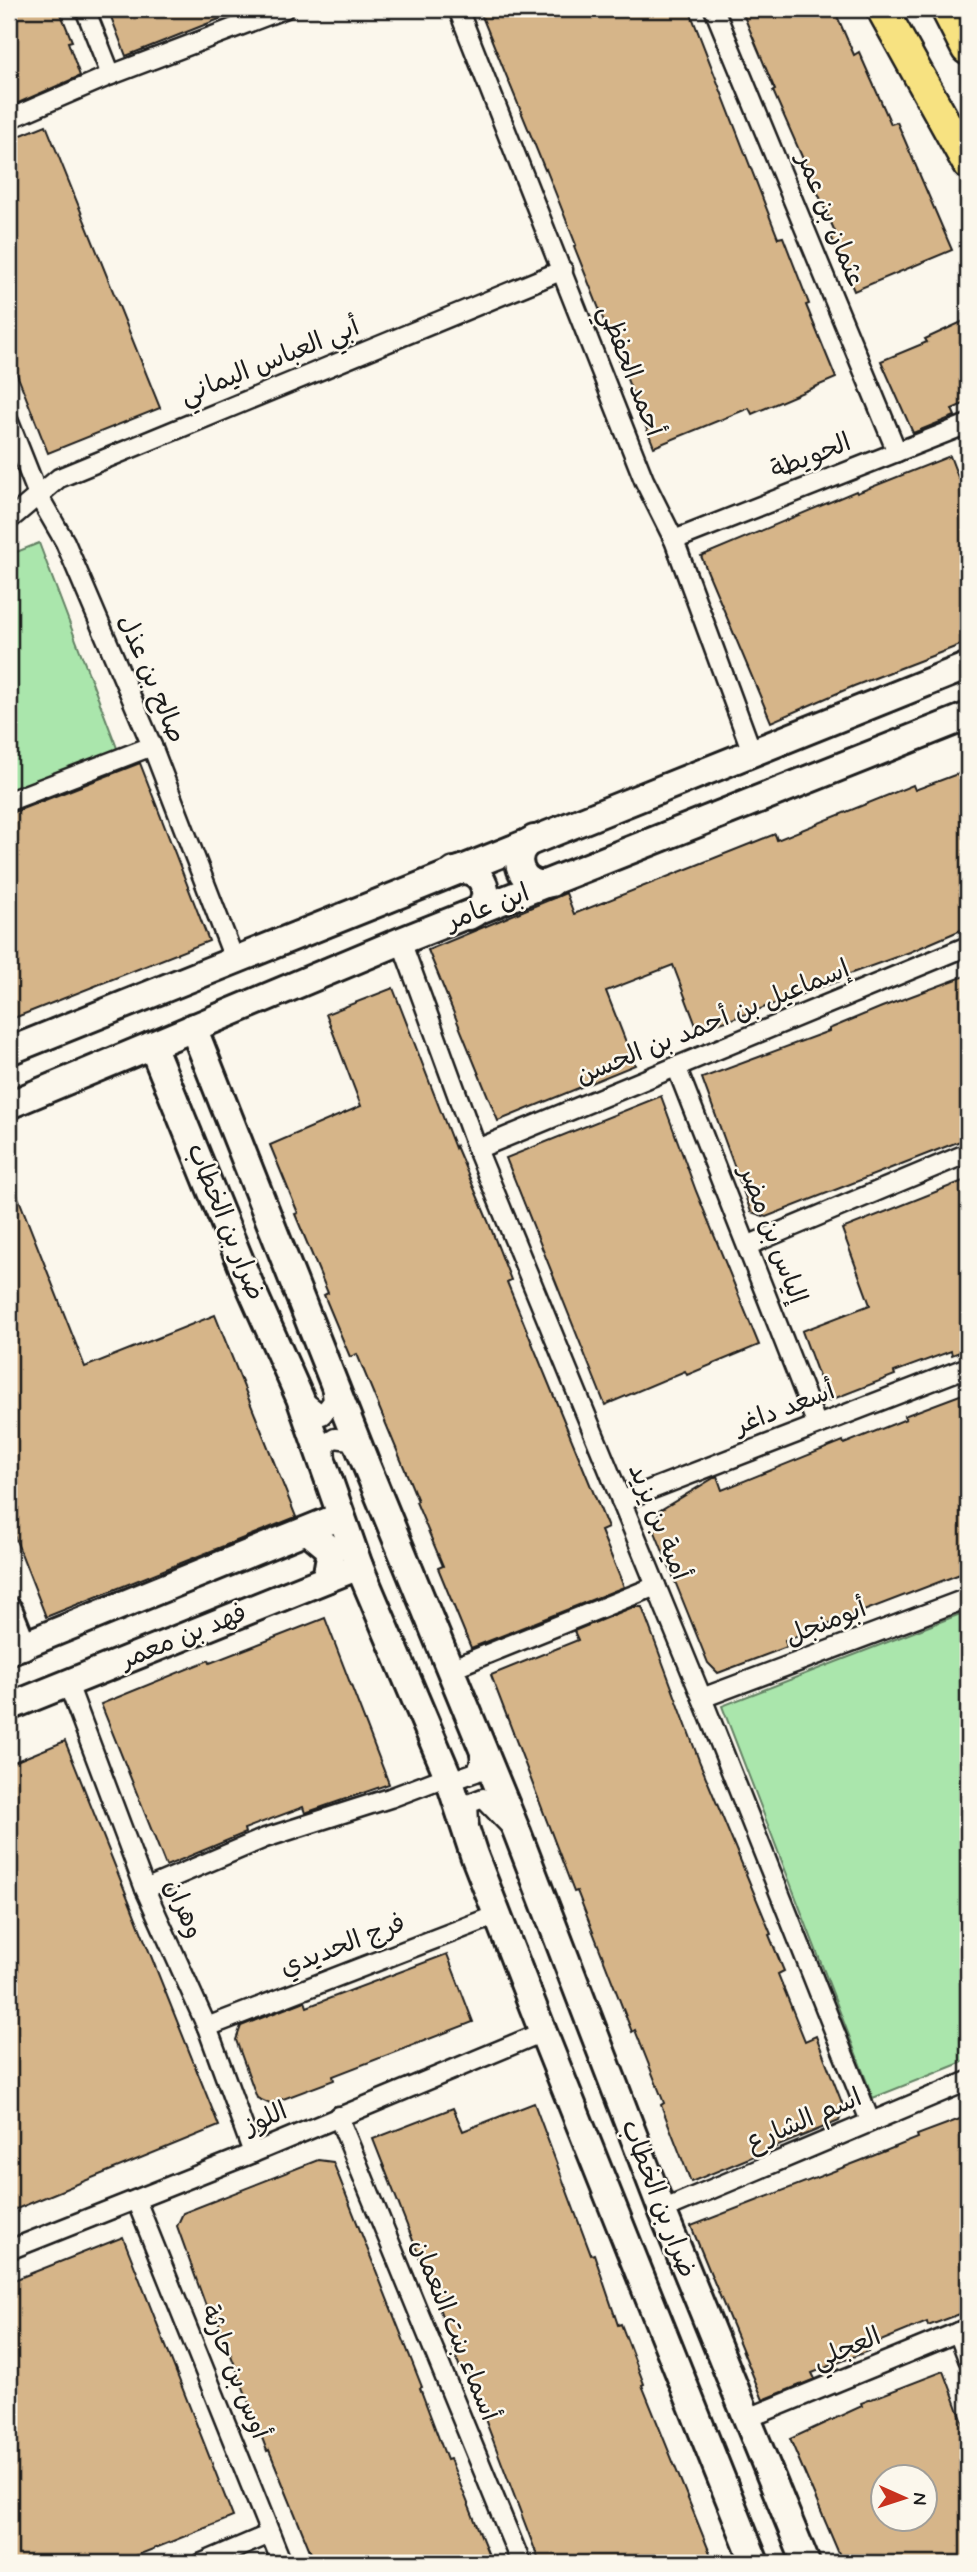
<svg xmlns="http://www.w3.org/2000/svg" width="977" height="2572" font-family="Mynerve,'Playpen Sans Arabic',sans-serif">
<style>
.green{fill:#aae6ac;stroke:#638164;stroke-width:2}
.building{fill:#d6b589;stroke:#1c1c1c;stroke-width:2;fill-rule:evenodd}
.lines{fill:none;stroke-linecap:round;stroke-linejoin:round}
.street-casing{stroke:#1c1c1c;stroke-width:23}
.secondary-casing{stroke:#1c1c1c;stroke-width:32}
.primary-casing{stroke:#1c1c1c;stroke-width:35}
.highway-casing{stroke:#1c1c1c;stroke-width:38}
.street{stroke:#fbf7ec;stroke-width:18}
.secondary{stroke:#fbf7ec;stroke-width:26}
.primary{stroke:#f7e281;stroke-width:30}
.highway{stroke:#f7e281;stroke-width:33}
.labels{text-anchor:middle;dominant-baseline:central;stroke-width:5;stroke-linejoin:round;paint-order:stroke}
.street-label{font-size:26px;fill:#1c1c1c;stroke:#fbf7ec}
</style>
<rect width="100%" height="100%" fill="#fbf7ec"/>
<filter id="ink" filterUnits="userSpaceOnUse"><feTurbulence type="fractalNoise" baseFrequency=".0143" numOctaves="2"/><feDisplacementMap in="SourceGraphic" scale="14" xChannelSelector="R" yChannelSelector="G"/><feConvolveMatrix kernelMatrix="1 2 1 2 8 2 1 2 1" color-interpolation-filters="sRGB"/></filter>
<g filter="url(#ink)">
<!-- green -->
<g class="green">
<polygon points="39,543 120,756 9,797 9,555"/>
<polygon points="968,1611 968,2060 873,2098 722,1706"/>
</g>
<!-- building -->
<g class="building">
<polygon points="9,9 59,9 72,41 68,42 80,76 9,107"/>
<polygon points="108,9 242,9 242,10 126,56"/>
<polygon points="479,9 689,9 778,238 783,237 809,304 806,305 836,378 752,414 749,408 654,447 574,246 576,245 546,169 545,170"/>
<polygon points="741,9 834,9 854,55 859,52 891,124 897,122 952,250 854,291 831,236 836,234 773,91 775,90"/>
<polygon points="46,125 160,408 48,453 9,354 9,140"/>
<polygon points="968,319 968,402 952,409 955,416 913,433 881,361 927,342 925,339"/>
<polygon points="950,456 958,477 968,472 968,642 854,686 771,722 701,556 856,491 857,493"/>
<polygon points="140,763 209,941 9,1020 9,814"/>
<polygon points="968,770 968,927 910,952 838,978 839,981 698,1031 673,965 606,991 635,1065 498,1121 428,950 566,893 574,914 775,834 777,840 913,785 915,790"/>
<polygon points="968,975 968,1138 766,1217 751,1212 702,1078 829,1031 829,1029 882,1007"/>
<polygon points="393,988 455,1148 456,1146 488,1221 511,1280 507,1282 608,1528 601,1531 624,1587 471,1648 438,1568 443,1566 416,1502 418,1501 357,1354 350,1357 324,1295 328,1293 295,1214 298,1213 270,1145 361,1106 326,1014"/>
<polygon points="661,1096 696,1191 759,1345 687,1375 685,1371 605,1405 506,1158"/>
<polygon points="9,1174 85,1367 215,1315 296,1517 46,1617 9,1522"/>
<polygon points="968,1179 968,1349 952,1355 951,1351 894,1372 895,1375 828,1401 802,1331 870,1305 842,1229"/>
<polygon points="968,1392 968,1571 785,1641 787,1647 718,1673 708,1663 655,1532 659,1511 717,1476 722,1490 843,1441 844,1444 906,1419 904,1416"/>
<polygon points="633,1607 642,1607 700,1763 771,1934 769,1935 784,1971 778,1974 805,2041 816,2036 844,2108 839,2121 691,2182 661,2105 664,2103 635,2030 632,2032 577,1891 574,1892 491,1675 578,1640 574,1631"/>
<polygon points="325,1618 389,1784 305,1813 303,1807 244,1829 245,1833 166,1866 101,1704 209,1660 210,1663"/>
<polygon points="65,1741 219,2126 9,2212 9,1764"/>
<polygon points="447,1954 473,2022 333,2076 334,2080 270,2104 257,2098 236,2040 241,2026 305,2001 307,2007"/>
<polygon points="534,2103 591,2255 594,2254 618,2325 621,2324 644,2384 642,2385 714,2563 540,2563 465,2367 460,2368 436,2299 373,2139 453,2108 463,2131"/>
<polygon points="968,2116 968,2311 928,2326 927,2322 866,2347 868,2351 812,2373 815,2379 763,2400 691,2226 860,2161 918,2138 917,2135"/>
<polygon points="318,2160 333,2162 422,2387 420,2388 447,2460 450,2459 492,2563 315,2563 269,2450 267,2451 217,2318 211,2320 177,2226 183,2213"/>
<polygon points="123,2237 233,2517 118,2563 9,2563 9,2282"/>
<path d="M 944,2371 L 968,2436 L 968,2563 L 843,2563 L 790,2439 L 862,2406 L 861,2403 ZM 883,2477 L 925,2477 L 925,2519 L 883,2519 Z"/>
</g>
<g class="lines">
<!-- street casing -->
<g class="street-casing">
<g id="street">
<polyline points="85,9 111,75"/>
<polyline points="458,9 644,480 674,540 752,752"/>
<polyline points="714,9 897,452"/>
<polyline points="9,119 111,75 284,9"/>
<polyline points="9,422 38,495 65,542 152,746 235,961"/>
<polyline points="9,520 59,478 563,270"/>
<polyline points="674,540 968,424"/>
<polyline points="9,801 152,746"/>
<polyline points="401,941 477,1149 702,1698 870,2121"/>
<polyline points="676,1066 817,1425"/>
<polyline points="477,1149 968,946"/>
<polyline points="749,1245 968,1153"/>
<polyline points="303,1400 322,1415 333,1401 331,1384"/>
<polyline points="326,1461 325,1444 335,1438 350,1440 357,1452"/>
<polyline points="621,1501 968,1367"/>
<polyline points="450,1669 656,1586"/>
<polyline points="68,1684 145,1889 207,2027 253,2153"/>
<polyline points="702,1698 968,1598"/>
<polyline points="469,1823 468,1804 483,1798 509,1825"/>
<polyline points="145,1889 265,1838 390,1798 448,1776 459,1778 476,1772 480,1764 480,1746"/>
<polyline points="207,2027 497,1915"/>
<polyline points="338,2116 521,2563"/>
<polyline points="136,2200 282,2563"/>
<polyline points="662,2210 968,2081"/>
<polyline points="9,2250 253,2153 543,2032"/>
<polyline points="958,2332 968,2359"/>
<polyline points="746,2419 968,2328"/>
<polyline points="202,2563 270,2534"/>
</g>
</g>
<!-- secondary casing -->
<g class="secondary-casing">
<g id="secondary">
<path d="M 534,839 C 506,853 521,891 551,883"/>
<path d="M 454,871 C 485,863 498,903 469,916"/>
<polyline points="193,1027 367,1467 517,1832 662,2210 806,2563"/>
<polyline points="152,1045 251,1288 300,1398 359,1566 448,1776 474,1855 543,2032 755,2563"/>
<polyline points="9,1051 968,666"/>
<polyline points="9,1105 401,941 968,716"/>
<polyline points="308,1531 331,1550 326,1579"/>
<polyline points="9,1611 23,1646"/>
<polyline points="9,1651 341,1516"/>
<polyline points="9,1707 359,1566"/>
</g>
</g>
<!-- primary casing -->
<g class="primary-casing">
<polyline id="primary" points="882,9 968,164"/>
</g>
<!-- highway casing -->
<g class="highway-casing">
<polyline id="highway" points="948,9 968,48"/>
</g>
<!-- street -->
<use href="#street" class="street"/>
<!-- secondary -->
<use href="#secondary" class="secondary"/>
<!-- primary -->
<use href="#primary" class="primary"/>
<!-- highway -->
<use href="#highway" class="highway"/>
</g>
</g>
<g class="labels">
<!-- street labels -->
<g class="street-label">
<text transform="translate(830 220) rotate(68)">عثمان بن عمر</text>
<text transform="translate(270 362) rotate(-22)">أبي العباس اليماني</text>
<text transform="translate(630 371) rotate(69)">أحمد الحفظي</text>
<text transform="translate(811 457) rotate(-21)">الحويطة</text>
<text transform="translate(151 679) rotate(67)">صالح بن عذل</text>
<text transform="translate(488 908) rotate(-21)">ابن عامر</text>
<text transform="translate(713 1023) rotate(-22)">إسماعيل بن أحمد بن الحسن</text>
<text transform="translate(225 1222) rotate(68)">ضرار بن الخطاب</text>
<text transform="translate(772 1235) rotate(69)">إلياس بن مضر</text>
<text transform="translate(785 1409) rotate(-21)">أسعد داغر</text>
<text transform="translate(658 1522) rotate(68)">أمية بن يزيد</text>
<text transform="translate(826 1623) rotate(-21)">أبومنجل</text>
<text transform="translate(184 1637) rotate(-22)">فهد بن معمر</text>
<text transform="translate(183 1909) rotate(66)">وهران</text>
<text transform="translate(343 1946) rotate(-21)">فرج الحديدي</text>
<text transform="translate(266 2119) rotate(-23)">اللوز</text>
<text transform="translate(804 2121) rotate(-23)">اسم الشارع</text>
<text transform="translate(658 2199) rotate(69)">ضرار بن الخطاب</text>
<text transform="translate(454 2330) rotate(68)">أسماء بنت النعمان</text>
<text transform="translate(847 2349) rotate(-22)">العجلي</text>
<text transform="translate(234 2372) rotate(68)">أوس بن حارثة</text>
</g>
</g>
<!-- margin -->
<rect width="977" height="2572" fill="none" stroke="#fbf7ec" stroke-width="35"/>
<rect x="18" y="18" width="942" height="2537" fill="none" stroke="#1c1c1c" stroke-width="2.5" filter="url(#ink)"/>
<!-- north arrow -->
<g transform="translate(904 2498) rotate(93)"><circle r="33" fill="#fbf7ec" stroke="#a29f99" stroke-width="2"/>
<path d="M0-5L12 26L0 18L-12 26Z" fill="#c8321e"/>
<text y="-10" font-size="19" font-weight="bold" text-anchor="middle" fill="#1c1c1c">N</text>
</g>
</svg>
